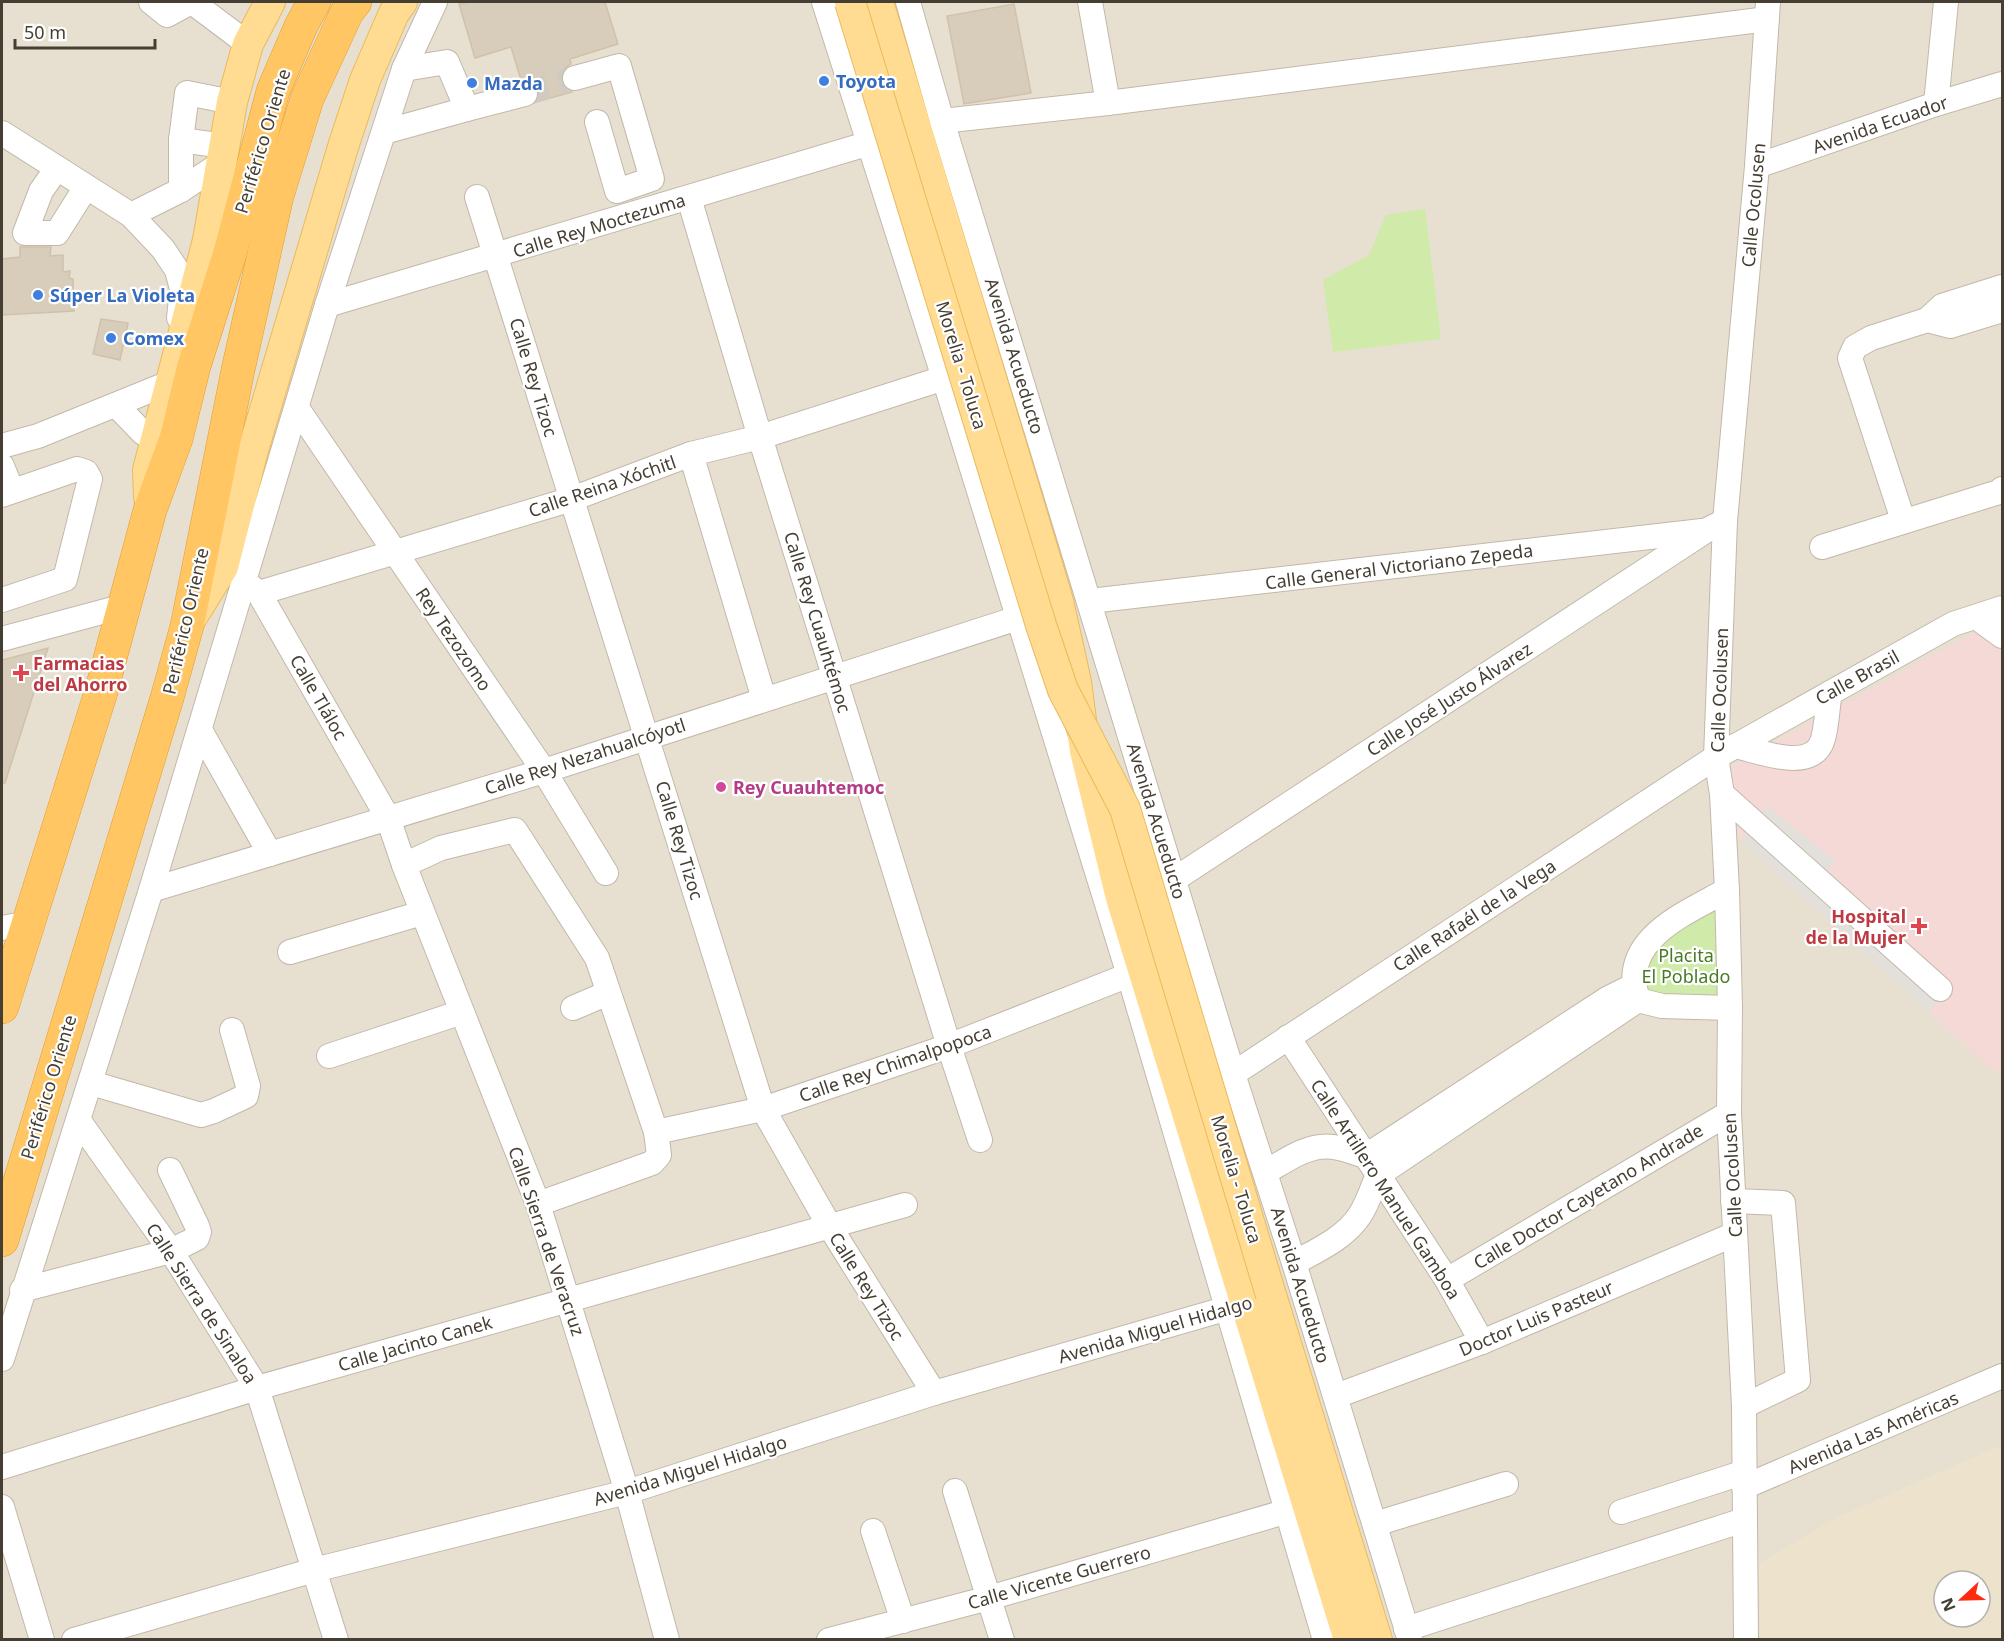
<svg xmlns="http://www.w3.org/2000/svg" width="2004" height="1641" font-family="'Noto Sans',sans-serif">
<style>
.residential{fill:#e7e0d1;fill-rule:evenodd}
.education{fill:#ede3cc;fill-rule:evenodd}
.medical{fill:#f5d9d6}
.green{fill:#cfeaa9}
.parking{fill:#e3e0dc}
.building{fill:#d8ccbb;stroke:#d0c1ab;stroke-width:1.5}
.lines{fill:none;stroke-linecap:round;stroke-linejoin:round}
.minor-tunnel{stroke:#d0cbc1;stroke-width:24;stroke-dasharray:24 12;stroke-linecap:butt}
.minor-casing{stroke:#c2b8a9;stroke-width:26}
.major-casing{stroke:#eaba5a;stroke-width:32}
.highway-casing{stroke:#e69b2a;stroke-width:34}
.minor{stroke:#fff;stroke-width:24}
.major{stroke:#ffdc91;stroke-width:30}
.highway{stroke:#ffc663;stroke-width:33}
.major-bridge-casing{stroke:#eaba5a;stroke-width:32;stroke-linecap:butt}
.major-bridge{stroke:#ffdc91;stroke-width:30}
.shop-dot{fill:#3f7fe0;stroke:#fff;stroke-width:2}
.health-dot{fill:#e0444e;stroke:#fff;stroke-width:2}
.hotel-dot{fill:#d1479c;stroke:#fff;stroke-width:2}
.labels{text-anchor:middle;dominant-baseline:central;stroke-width:4.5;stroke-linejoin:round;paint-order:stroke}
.shop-label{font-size:18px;font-weight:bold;fill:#366cbe;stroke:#fff;text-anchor:start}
.street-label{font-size:18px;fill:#453e33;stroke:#fff}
.health-label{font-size:18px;font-weight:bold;fill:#be3a42;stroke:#fff;text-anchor:start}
.hotel-label{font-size:18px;font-weight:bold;fill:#b23c85;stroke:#fff;text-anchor:start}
.park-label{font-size:18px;fill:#477a24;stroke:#fff}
</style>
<rect width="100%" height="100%" fill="#f3eee4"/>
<!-- residential -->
<path class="residential" d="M 2,2 L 2002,2 L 2002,1639 L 2,1640 ZM 1944,1581 L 1980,1581 L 1980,1617 L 1944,1617 Z"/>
<!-- education -->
<path class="education" d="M 2002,1445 L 2002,1639 L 1761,1639 L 1758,1564 L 1838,1517 ZM 1944,1581 L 1980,1581 L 1980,1617 L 1944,1617 Z"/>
<!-- medical -->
<polygon class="medical" points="1975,632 1992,644 2002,634 2002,1066 1996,1073 1741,841 1733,826 1732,768 1735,764"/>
<!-- green -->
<g class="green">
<polygon points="1425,209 1441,339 1333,352 1323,280 1369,255 1386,215"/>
<polygon points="1715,903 1724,1004 1662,1003 1643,985 1650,949"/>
</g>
<!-- parking -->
<polygon class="parking" points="1768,806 1835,861 1823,876 1953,985 1929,1012 1741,841"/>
<!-- building -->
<g class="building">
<polygon points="469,2 605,2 618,44 570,59 571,64 565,68 561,74 561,81 565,88 572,92 536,102 539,97 539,90 535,84 529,81 521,80 511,47 475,58 459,4"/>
<polygon points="1014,4 1031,93 964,104 947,16"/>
<polygon points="20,247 51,247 50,256 63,255 63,272 70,271 69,278 73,279 74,311 2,315 2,259 20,257"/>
<polygon points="101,319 128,323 120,360 93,354"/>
<polygon points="48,648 5,783 2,783 2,660"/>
</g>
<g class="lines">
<!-- minor-tunnel -->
<polyline class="minor-tunnel" points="525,94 575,78"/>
<!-- minor casing -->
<g class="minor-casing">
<g id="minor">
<polyline points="151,2 167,15 191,2"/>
<polyline points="192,2 248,44"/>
<polyline points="824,2 944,378 1129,975 1325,1640"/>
<polyline points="908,2 942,121 1233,1074 1294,1263 1410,1640"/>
<polyline points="1090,2 1108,103"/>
<polyline points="575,78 619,66 652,179 617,191 597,122"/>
<polyline points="1936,104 1946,2"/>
<polyline points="467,109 525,94"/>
<polyline points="942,121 1108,103 1767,19"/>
<polyline points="384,132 467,109 447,62 404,69"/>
<polyline points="2,133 131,215 163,249 177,270 182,289 179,318"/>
<polyline points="181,140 224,146"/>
<polyline points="1757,166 1936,104 2002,84"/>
<polyline points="57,168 41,191 25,233 57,233 86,187"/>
<polyline points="181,190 181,140 187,93 232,102"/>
<polyline points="477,197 763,1109 830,1227 934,1393"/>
<polyline points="689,198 760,437 949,1046 980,1140"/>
<polyline points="131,215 181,190 220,164"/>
<polyline points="327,305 870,143"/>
<polyline points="1927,320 1950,326 2002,310"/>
<polyline points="116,405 143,433"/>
<polyline points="297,408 544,771 606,873"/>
<polyline points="2,446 38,436 159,387"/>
<polyline points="691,454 764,699"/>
<polyline points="2,466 12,491"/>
<polyline points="2,495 77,469 86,472 90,479 65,579 2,600"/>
<polyline points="1903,520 1850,358 1855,347 1871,338 1927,320 1942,306 2002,287"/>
<polyline points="1822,547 1999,492 2002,489"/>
<polyline points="244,581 259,593 388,818 404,865 538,1204 627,1492 667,1640"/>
<polyline points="259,593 572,499 691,454 760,437 944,378"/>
<polyline points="1090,601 1702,531"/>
<polyline points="1976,617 2002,636"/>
<polyline points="2,639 124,606"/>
<polyline points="200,730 270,854"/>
<path d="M 1735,746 C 1759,751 1813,774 1823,739 C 1827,725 1827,708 1830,693"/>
<polyline points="1722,794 1940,989"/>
<polyline points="404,865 441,848 515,830 597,958 656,1132 659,1155 652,1163 538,1204"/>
<polyline points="1175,879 1707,530 1725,521"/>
<polyline points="151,890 544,771 1018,618"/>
<path d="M 1727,890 C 1685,914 1618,939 1638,1000 L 1662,1006 L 1730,1008"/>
<polyline points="2,928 28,923"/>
<polyline points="290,952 422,913"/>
<polyline points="573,1008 608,993"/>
<polyline points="1288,1037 1447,1280 1482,1342"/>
<polyline points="329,1056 462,1012"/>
<polyline points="1233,1074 1716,757 1953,624 2002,608"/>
<polyline points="91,1083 201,1115 214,1111 246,1096 248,1086 232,1030"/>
<polyline points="79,1121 171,1251 257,1388 336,1640"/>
<polyline points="656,1132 763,1109 949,1046 1129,975"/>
<path d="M 1266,1172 C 1285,1161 1309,1143 1333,1147 C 1344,1148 1355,1153 1366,1156 L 1607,999 L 1633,986"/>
<polyline points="1733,1201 1783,1203 1798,1380 1744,1406"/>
<path d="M 1294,1263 C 1318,1250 1345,1238 1360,1215 C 1368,1203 1372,1188 1378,1175 L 1638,1000"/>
<polyline points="1447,1280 1729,1113"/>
<polyline points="22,1290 171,1251 197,1238 199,1232 197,1226 170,1170"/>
<polyline points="2,1359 151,890 327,305 404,69 435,2"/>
<polyline points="1336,1396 1482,1342 1735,1234"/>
<polyline points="2,1467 257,1388 905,1205"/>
<polyline points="1744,1487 2002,1376"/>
<polyline points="955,1491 1002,1640"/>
<polyline points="2,1507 42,1640"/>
<polyline points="1621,1512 1745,1472"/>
<polyline points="1375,1524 1506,1484"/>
<polyline points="873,1531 903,1621"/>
<polyline points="1406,1629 1744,1520"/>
<polyline points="74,1640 314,1570 627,1492 934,1393 1242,1304"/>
<polyline points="829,1640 989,1598 1288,1511"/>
<polyline points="1746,1640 1744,1406 1729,1113 1730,1008 1727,890 1722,794 1716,757 1725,521 1757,166 1768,2"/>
</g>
</g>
<!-- major casing -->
<g class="major-casing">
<g id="major">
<polyline points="878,2 1058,601 1076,682 1085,751 1121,898 1349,1640"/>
<polyline points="149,497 148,470 208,240 232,102 248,44 270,2"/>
<polyline points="190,620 223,567 253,450 343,147 365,80 394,13 402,2"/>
<polyline points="1271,1295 1377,1640"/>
</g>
</g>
<!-- highway casing -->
<g class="highway-casing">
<g id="highway">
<polyline points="2,1007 101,692 150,510 176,439 194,366 230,253 273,91 301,26 314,2"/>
<polyline points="2,1240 167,698 187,626 238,370 277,196 307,99 347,12 355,2"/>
</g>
</g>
<!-- minor -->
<use href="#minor" class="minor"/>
<!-- major -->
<use href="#major" class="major"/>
<!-- highway -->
<use href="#highway" class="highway"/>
<!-- major-bridge casing -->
<g class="major-bridge-casing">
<polyline id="major-bridge" points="850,2 1041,625 1063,690 1125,809 1271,1295"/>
</g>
<!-- major-bridge -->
<use href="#major-bridge" class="major-bridge"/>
</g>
<!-- markers -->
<g class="shop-dot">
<circle cx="824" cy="81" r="6"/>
<circle cx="472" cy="83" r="6"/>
<circle cx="38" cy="295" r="6"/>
<circle cx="111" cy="338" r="6"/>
</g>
<g class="health-dot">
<path d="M18 664h6v6h6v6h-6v6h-6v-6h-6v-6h6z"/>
<path d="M1916 917h6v6h6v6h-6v6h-6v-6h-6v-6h6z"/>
</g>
<circle class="hotel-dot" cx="721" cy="787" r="6"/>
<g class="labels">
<!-- shop labels -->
<g class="shop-label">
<text x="836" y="81">Toyota</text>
<text x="484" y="83">Mazda</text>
<text x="50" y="295">Súper La Violeta</text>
<text x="123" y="338">Comex</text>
</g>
<!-- street labels -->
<g class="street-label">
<text transform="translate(1880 124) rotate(-19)">Avenida Ecuador</text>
<text transform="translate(262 141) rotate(-73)">Periférico Oriente</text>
<text transform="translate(1753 205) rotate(-85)">Calle Ocolusen</text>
<text transform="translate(599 225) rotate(-17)">Calle Rey Moctezuma</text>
<text transform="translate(1015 356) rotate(73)">Avenida Acueducto</text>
<text transform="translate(962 365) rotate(73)">Morelia - Toluca</text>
<text transform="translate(534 377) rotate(73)">Calle Rey Tizoc</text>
<text transform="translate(602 486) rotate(-19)">Calle Reina Xóchitl</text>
<text transform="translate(1399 566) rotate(-7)">Calle General Victoriano Zepeda</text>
<text transform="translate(185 621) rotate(-77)">Periférico Oriente</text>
<text transform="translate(818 622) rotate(73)">Calle Rey Cuauhtémoc</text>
<text transform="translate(454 639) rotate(56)">Rey Tezozomo</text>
<text transform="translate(1857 677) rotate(-29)">Calle Brasil</text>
<text transform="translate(1719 690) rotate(-88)">Calle Ocolusen</text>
<text transform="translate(319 697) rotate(60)">Calle Tláloc</text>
<text transform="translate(1449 699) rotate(-33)">Calle José Justo Álvarez</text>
<text transform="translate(585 756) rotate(-18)">Calle Rey Nezahualcóyotl</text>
<text transform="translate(1157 821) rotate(73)">Avenida Acueducto</text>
<text transform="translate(680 840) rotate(73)">Calle Rey Tizoc</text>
<text transform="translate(1474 915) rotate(-33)">Calle Rafaél de la Vega</text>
<text transform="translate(895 1063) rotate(-19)">Calle Rey Chimalpopoca</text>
<text transform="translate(48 1087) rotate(-73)">Periférico Oriente</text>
<text transform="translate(1732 1175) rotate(-93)">Calle Ocolusen</text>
<text transform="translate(1237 1179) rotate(73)">Morelia - Toluca</text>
<text transform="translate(1386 1189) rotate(57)">Calle Artillero Manuel Gamboa</text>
<text transform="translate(1588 1196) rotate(-31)">Calle Doctor Cayetano Andrade</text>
<text transform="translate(547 1241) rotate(71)">Calle Sierra de Veracruz</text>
<text transform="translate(1301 1285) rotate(73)">Avenida Acueducto</text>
<text transform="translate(867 1286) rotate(58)">Calle Rey Tizoc</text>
<text transform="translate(202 1303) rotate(57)">Calle Sierra de Sinaloa</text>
<text transform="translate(1536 1318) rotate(-23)">Doctor Luis Pasteur</text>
<text transform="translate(1155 1329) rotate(-16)">Avenida Miguel Hidalgo</text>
<text transform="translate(415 1343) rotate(-16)">Calle Jacinto Canek</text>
<text transform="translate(1873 1432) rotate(-23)">Avenida Las Américas</text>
<text transform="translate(690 1470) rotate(-17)">Avenida Miguel Hidalgo</text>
<text transform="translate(1059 1577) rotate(-16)">Calle Vicente Guerrero</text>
</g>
<!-- health labels -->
<g class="health-label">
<text x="33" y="663">Farmacias<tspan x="33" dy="21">del Ahorro</tspan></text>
<text x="1906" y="916" text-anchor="end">Hospital<tspan x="1906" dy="21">de la Mujer</tspan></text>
</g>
<!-- hotel labels -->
<g class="hotel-label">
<text x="733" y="787">Rey Cuauhtemoc</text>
</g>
<!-- park labels -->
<g class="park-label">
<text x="1686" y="955">Placita<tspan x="1686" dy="21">El Poblado</tspan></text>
</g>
</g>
<!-- border -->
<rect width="2004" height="1641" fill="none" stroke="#453e33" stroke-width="6"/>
<!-- north arrow -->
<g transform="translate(1962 1599) rotate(248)"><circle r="28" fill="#ffffff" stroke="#b5b2ad" stroke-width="1.5"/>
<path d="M0-4.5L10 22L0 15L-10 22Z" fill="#ff2b0f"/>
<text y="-9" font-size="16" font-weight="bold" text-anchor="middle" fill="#453e33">N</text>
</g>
<!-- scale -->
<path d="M15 39v9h140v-9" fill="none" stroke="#453e33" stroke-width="3"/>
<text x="24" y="39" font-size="18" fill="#453e33" stroke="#ffffff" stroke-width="4.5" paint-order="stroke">50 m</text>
</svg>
